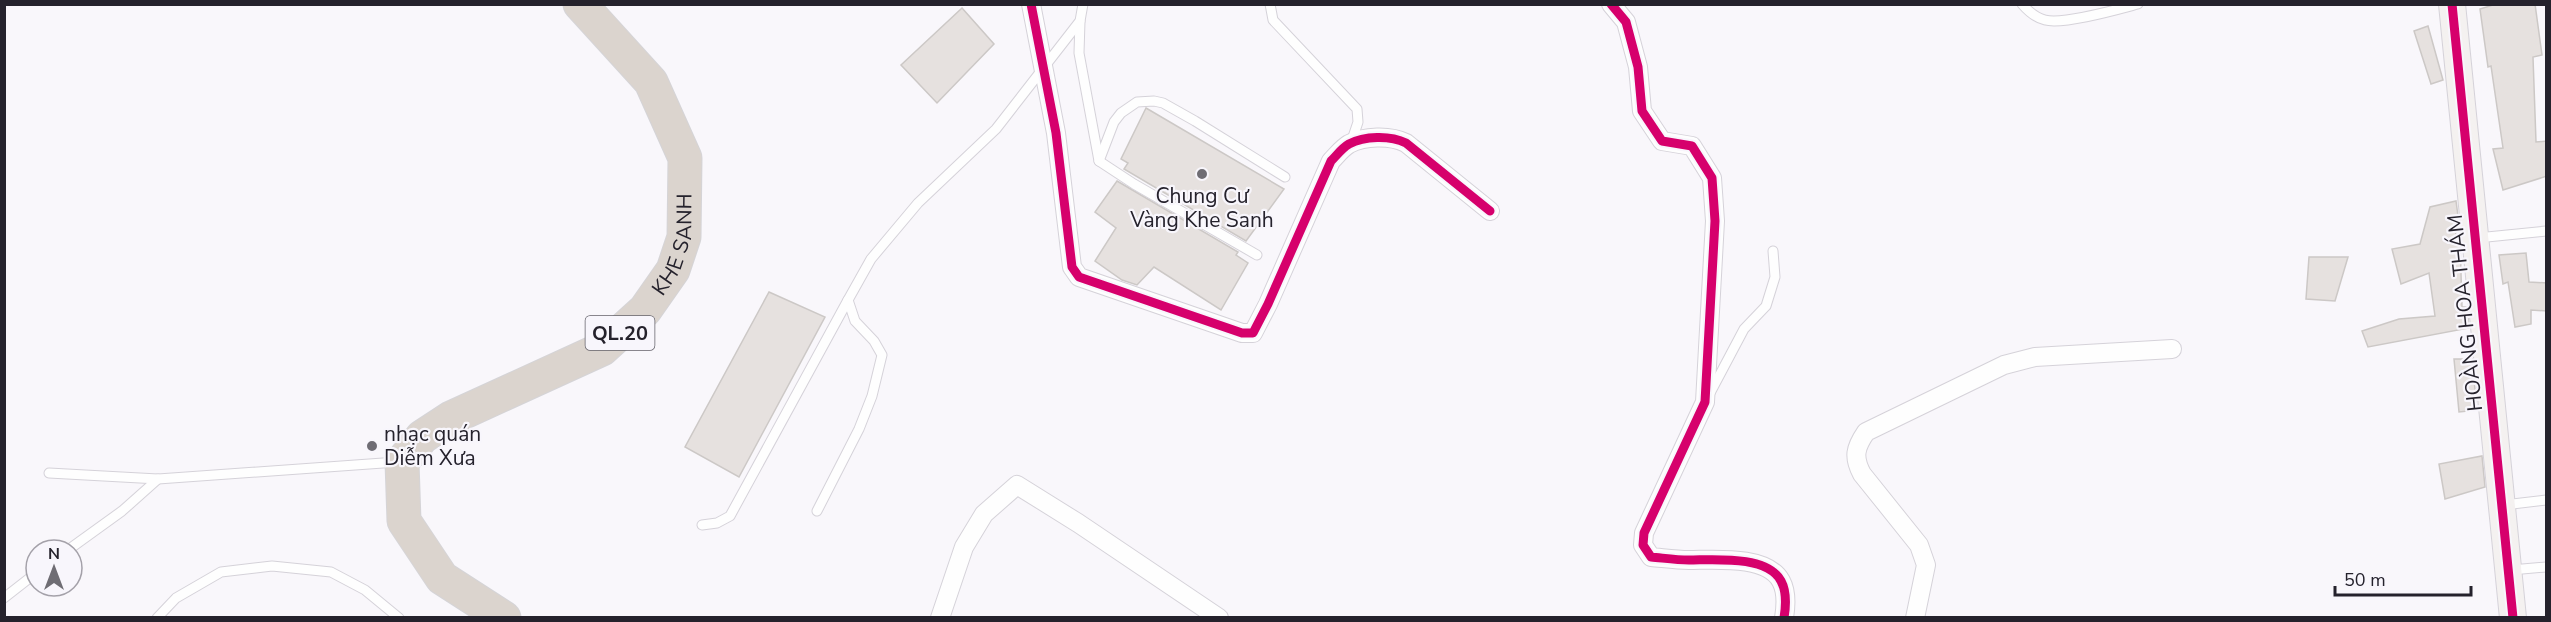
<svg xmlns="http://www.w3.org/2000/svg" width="2551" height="622" font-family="'Nunito Sans',sans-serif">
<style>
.building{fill:#e6e1df;stroke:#ccc8c6;stroke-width:1.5}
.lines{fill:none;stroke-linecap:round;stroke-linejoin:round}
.lane-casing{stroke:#d5d2d9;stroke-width:11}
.street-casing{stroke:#d5d2d9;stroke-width:20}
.secondary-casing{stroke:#d5d2d9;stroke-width:28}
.highway-casing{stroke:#d5d4d7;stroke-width:35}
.lane{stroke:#fefefe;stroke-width:9}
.street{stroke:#fefefe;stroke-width:18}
.secondary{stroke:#f4f1f0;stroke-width:26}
.highway{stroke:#dbd4ce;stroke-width:33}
.cycleway-casing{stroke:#f8f6fc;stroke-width:13}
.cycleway{stroke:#d6006c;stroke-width:9}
.poi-dot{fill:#6f6d74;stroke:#f8f6fc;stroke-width:2}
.labels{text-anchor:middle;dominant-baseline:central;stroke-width:4.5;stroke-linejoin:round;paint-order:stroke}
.shield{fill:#f8f6fc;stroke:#64626a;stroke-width:1.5}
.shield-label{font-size:20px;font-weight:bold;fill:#25222c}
.poi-label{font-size:21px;fill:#25222c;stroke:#f8f6fc}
.street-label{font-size:21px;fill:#25222c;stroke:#f8f6fc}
</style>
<rect width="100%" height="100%" fill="#f9f7fb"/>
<!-- building -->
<g class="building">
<polygon points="2496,4 2535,4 2542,55 2533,57 2536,142 2547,141 2547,176 2503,190 2493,149 2503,148 2491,66 2488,67 2480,9"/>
<polygon points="962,8 994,44 937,103 901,65"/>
<polygon points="2428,26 2443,80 2431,84 2414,31"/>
<polygon points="1146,108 1284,189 1246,241 1124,169 1128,163 1121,159"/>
<polygon points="1117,181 1238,252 1236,255 1248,263 1221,310 1154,267 1137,285 1122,280 1095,261 1116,228 1095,212"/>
<polygon points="2456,201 2458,216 2455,240 2460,240 2462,307 2467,307 2469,328 2368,347 2362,331 2399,319 2435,316 2429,273 2401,284 2392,249 2420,244 2430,207"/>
<polygon points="2526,253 2529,282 2547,283 2547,311 2531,310 2531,324 2515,327 2508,282 2503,284 2499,255"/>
<polygon points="2309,257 2348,257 2335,301 2306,299"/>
<polygon points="769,292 825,317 739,477 685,447"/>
<polygon points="2454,359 2472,359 2477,410 2459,412"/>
<polygon points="2482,456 2485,487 2445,499 2439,464"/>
</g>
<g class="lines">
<!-- lane casing -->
<g class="lane-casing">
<g id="lane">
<polyline points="1270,4 1273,20 1357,109 1358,122 1351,143"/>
<path d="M 2022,4 C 2028,11 2037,18 2045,20 C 2063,25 2119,9 2138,4"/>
<polyline points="1080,21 1079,53 1099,161 1134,184 1257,255"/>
<polyline points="1099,161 1114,122 1121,113 1137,102 1154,101 1163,103 1195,121 1285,177"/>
<polyline points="2477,238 2546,231"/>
<polyline points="1709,395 1744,329 1766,306 1775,277 1773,251"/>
<polyline points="49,473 158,479 397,462"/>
<polyline points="2504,505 2546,500"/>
<polyline points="817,511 859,429 872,396 882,355 874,341 855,321 848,300 871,259 918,203 996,129 1080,21 1083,4"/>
<polyline points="702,525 717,523 730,516 848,300"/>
<polyline points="68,550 122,511 158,479"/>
<polyline points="2511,570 2546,567"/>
<polyline points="4,598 36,573"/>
<polyline points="157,618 176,598 221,572 272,566 331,572 365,590 399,618"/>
</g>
</g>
<!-- street casing -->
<g class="street-casing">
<g id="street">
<path d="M 1031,4 L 1056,133 L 1072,267 L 1079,277 L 1242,333 L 1253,333 L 1268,304 L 1331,161 C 1337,155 1342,148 1349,144 C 1364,136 1390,135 1406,143 L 1490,211"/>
<path d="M 1611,4 L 1626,22 L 1638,67 L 1642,111 L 1662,141 L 1692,146 L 1712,178 L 1715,221 L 1705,402 L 1644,533 L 1643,545 L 1651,557 C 1663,558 1676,560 1689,560 C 1714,560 1767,555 1781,581 C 1787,592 1786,606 1784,618"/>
<polyline points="940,618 964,547 984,514 1017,485 1078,523 1219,618"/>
<path d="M 1915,618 L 1926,565 L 1919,545 L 1862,474 C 1853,457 1855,448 1866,432 L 2004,365 L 2035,357 L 2172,349"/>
</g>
</g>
<!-- secondary casing -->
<g class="secondary-casing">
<polyline id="secondary" points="2452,4 2513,618"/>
</g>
<!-- highway casing -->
<g class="highway-casing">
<g id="highway">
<path id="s1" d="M 504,618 L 442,578 L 404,521 L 402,462 L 422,437 L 451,418 L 602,349 L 645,310 L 673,270 L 684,237 L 685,158 L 651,82 L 580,4"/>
</g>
</g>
<!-- lane -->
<use href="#lane" class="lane"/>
<!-- street -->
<use href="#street" class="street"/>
<!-- secondary -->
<use href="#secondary" class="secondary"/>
<!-- highway -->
<use href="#highway" class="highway"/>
<!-- cycleway casing -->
<g class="cycleway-casing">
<g id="cycleway">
<path d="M 1031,4 L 1056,133 L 1072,267 L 1079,277 L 1242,333 L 1253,333 L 1268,304 L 1331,161 C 1337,155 1342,148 1349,144 C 1364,136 1390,135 1406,143 L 1490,211"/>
<path d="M 1611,4 L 1626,22 L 1638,67 L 1642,111 L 1662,141 L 1692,146 L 1712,178 L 1715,221 L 1705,402 L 1644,533 L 1643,545 L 1651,557 C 1663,558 1676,560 1689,560 C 1714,560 1767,555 1781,581 C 1787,592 1786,606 1784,618"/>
<polyline points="2452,4 2513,618"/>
</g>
</g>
<!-- cycleway -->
<use href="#cycleway" class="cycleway"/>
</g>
<!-- markers -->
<g class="poi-dot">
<circle cx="1202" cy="174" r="6"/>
<circle cx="372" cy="446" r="6"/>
</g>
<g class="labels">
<!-- shield labels -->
<rect class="shield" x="585.5" y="316" width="69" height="34" rx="4.5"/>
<g class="shield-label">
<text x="620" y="333">QL.20</text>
</g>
<!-- poi labels -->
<g class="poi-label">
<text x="1202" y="196">Chung Cư<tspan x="1202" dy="24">Vàng Khe Sanh</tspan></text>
<text x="384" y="434" text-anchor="start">nhạc quán<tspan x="384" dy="24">Diễm Xưa</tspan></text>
</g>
<!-- street labels -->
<g class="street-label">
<text stroke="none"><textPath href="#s1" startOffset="566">KHE SANH</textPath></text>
<text transform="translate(2465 313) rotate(-96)">HOÀNG HOA THÁM</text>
</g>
</g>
<!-- border -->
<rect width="2551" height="622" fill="none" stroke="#25222c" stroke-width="12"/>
<!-- north arrow -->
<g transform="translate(54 568)"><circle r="28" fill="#f8f6fc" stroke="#a4a1a9" stroke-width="1.5"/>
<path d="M0-4.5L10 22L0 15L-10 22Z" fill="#6f6d74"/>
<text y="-9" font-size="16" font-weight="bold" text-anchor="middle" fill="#25222c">N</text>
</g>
<!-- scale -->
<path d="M2335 586v9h136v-9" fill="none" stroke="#25222c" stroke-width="3"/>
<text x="2344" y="586" font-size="18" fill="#25222c" stroke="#f8f6fc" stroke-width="4.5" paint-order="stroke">50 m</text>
</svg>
